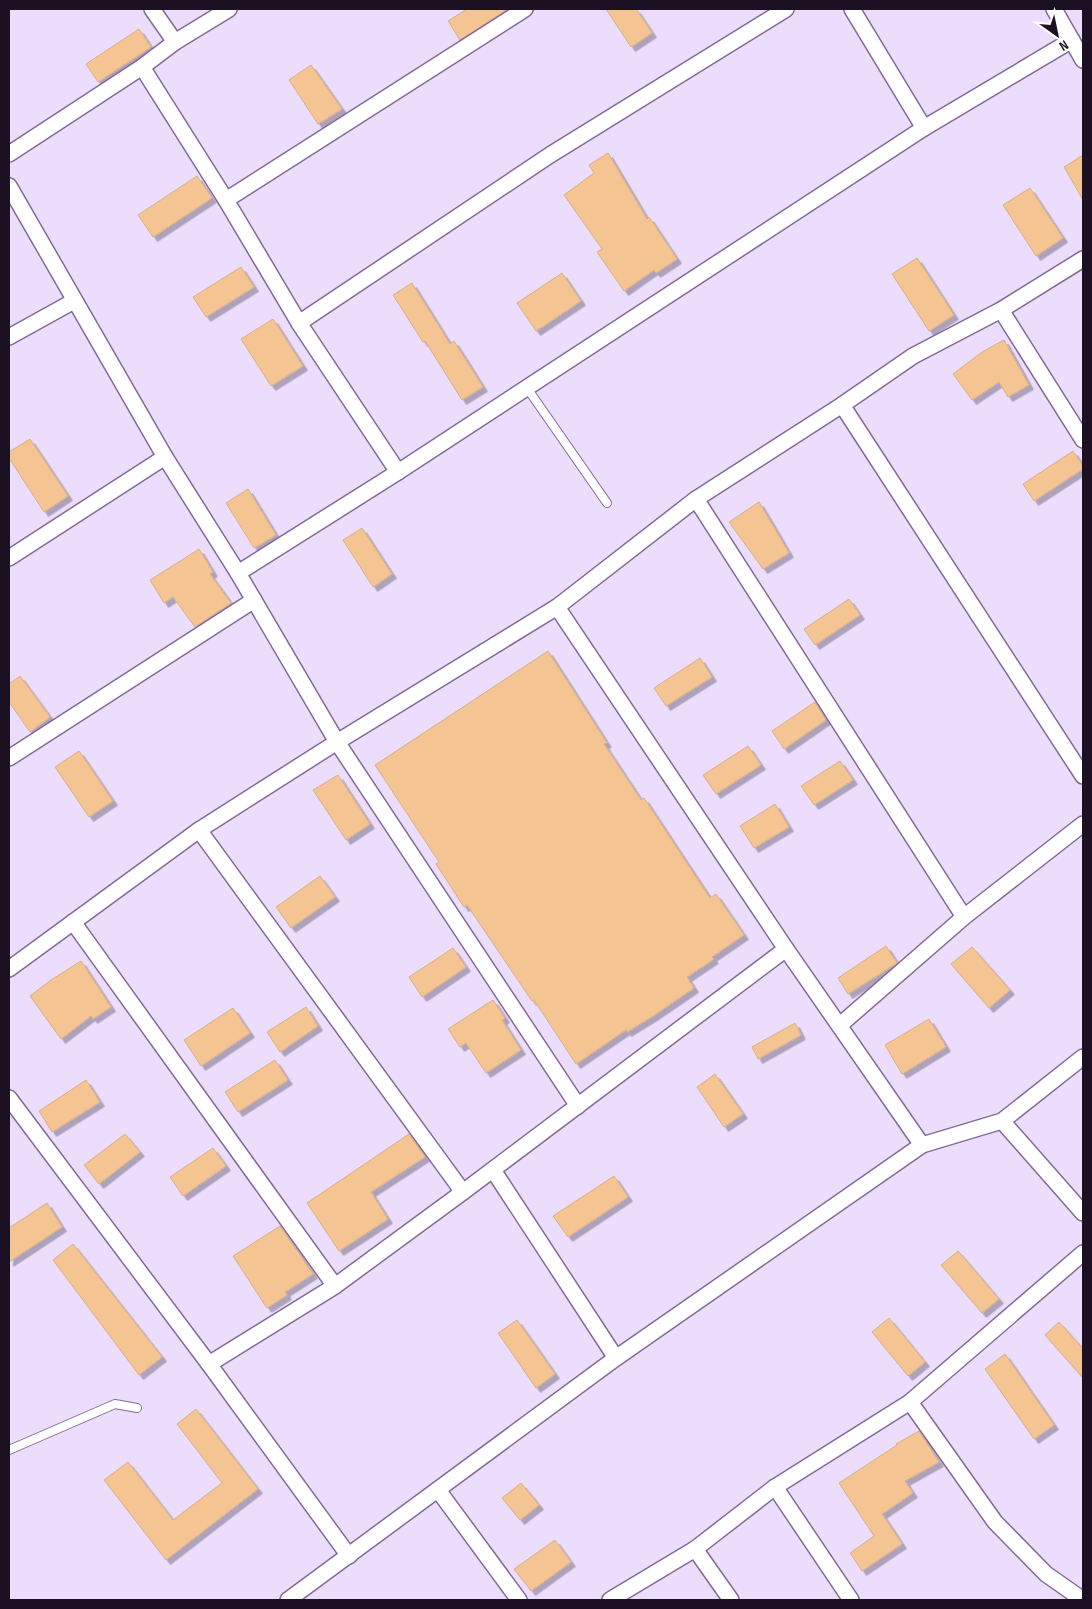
<svg xmlns="http://www.w3.org/2000/svg" width="1092" height="1609" font-family="'Sofia Sans Condensed',sans-serif">
<style>
.building{fill:#f4c593;stroke:#d9af82;filter:url(#shadow)}
.lines{fill:none;stroke-linecap:round;stroke-linejoin:round}
.lane-casing{stroke:#826a99;stroke-width:10}
.street-casing{stroke:#826a99;stroke-width:18}
.lane{stroke:#fff;stroke-width:8}
.street{stroke:#fff;stroke-width:15}
</style>
<defs>
<filter id="shadow"><feDropShadow dx="4.5" dy="4.5" stdDeviation="0" flood-color="#0004"/></filter>
</defs>
<rect width="100%" height="100%" fill="#edddfd"/>
<!-- building -->
<g class="building">
<polygon points="467,9 508,9 460,40 448,21"/>
<polygon points="606,9 636,9 652,33 631,47"/>
<polygon points="139,29 151,47 98,82 86,64"/>
<polygon points="311,65 342,109 318,124 289,80"/>
<polygon points="608,153 647,219 649,217 677,259 656,273 654,270 624,291 597,252 602,249 564,195 594,173 589,165"/>
<polygon points="1083,155 1083,200 1064,167"/>
<polygon points="197,176 212,198 153,237 138,215"/>
<polygon points="1030,188 1063,238 1036,256 1003,205"/>
<polygon points="917,258 954,315 929,331 892,274"/>
<polygon points="241,267 254,287 206,317 193,297"/>
<polygon points="562,273 581,301 536,331 517,303"/>
<polygon points="412,283 450,344 454,341 483,387 462,400 425,341 423,342 393,295"/>
<polygon points="273,319 303,366 271,386 241,339"/>
<polygon points="1004,340 1029,385 1008,397 999,382 972,400 953,374 982,352"/>
<polygon points="30,439 68,496 44,512 9,458 9,452"/>
<polygon points="1073,451 1083,466 1083,469 1034,501 1023,484"/>
<polygon points="248,489 276,535 254,548 226,503"/>
<polygon points="759,502 789,553 763,569 729,522"/>
<polygon points="362,528 392,574 373,587 343,540"/>
<polygon points="199,549 213,572 210,574 231,603 195,627 173,597 164,603 150,580"/>
<polygon points="849,599 860,615 815,645 804,629"/>
<polygon points="548,651 607,743 604,744 641,800 644,798 710,898 716,894 744,935 712,957 714,959 687,977 694,988 653,1016 627,1032 626,1030 576,1064 534,1000 532,1001 467,905 464,907 436,864 439,862 375,765"/>
<polygon points="700,658 712,677 666,706 654,688"/>
<polygon points="20,676 50,717 30,732 9,702 9,684"/>
<polygon points="815,702 826,720 784,749 772,731"/>
<polygon points="748,746 761,765 716,794 703,775"/>
<polygon points="79,751 113,801 89,817 55,767"/>
<polygon points="840,761 853,780 814,805 801,786"/>
<polygon points="338,775 370,824 346,840 313,790"/>
<polygon points="775,804 789,827 754,848 740,826"/>
<polygon points="320,876 335,897 291,928 276,907"/>
<polygon points="886,946 897,963 848,994 838,978"/>
<polygon points="972,947 1010,990 989,1008 951,964"/>
<polygon points="453,948 466,967 422,997 409,977"/>
<polygon points="81,961 111,1007 93,1019 91,1016 61,1039 30,996 51,980"/>
<polygon points="493,1000 505,1018 502,1020 521,1050 486,1073 466,1043 460,1047 448,1029"/>
<polygon points="306,1007 318,1026 280,1052 267,1032"/>
<polygon points="233,1008 250,1033 201,1066 184,1040"/>
<polygon points="929,1019 946,1047 902,1074 885,1045"/>
<polygon points="795,1023 801,1035 758,1059 752,1047"/>
<polygon points="275,1060 288,1080 238,1112 225,1092"/>
<polygon points="715,1074 743,1114 724,1127 697,1087"/>
<polygon points="86,1080 100,1102 52,1132 39,1111"/>
<polygon points="125,1134 140,1152 99,1184 84,1165"/>
<polygon points="409,1134 425,1157 371,1192 388,1219 339,1251 307,1203"/>
<polygon points="213,1148 226,1166 183,1196 170,1177"/>
<polygon points="614,1176 628,1197 568,1237 553,1216"/>
<polygon points="47,1203 62,1227 9,1262 9,1228"/>
<polygon points="280,1226 313,1274 285,1292 287,1295 267,1308 233,1256"/>
<polygon points="73,1244 162,1357 139,1375 53,1260"/>
<polygon points="958,1251 999,1299 982,1313 941,1265"/>
<polygon points="889,1318 925,1362 908,1376 872,1332"/>
<polygon points="517,1320 555,1374 536,1388 498,1333"/>
<polygon points="1059,1322 1083,1349 1083,1378 1045,1335"/>
<polygon points="1005,1354 1054,1425 1034,1439 985,1369"/>
<polygon points="196,1409 258,1489 166,1560 104,1480 128,1462 173,1520 222,1483 177,1424"/>
<polygon points="919,1431 939,1462 905,1481 913,1493 882,1514 902,1544 862,1571 850,1553 874,1536 839,1483 897,1445 896,1444"/>
<polygon points="521,1483 539,1505 520,1520 502,1498"/>
<polygon points="555,1540 571,1562 531,1591 514,1569"/>
</g>
<g class="lines">
<!-- lane casing -->
<g class="lane-casing">
<g id="lane">
<polyline points="527,388 607,503"/>
<polyline points="9,1450 115,1404 137,1408"/>
</g>
</g>
<!-- street casing -->
<g class="street-casing">
<g id="street">
<polyline points="152,9 175,42"/>
<polyline points="852,9 924,128"/>
<polyline points="1054,9 1083,60"/>
<polyline points="142,67 226,200 299,323 398,472"/>
<polyline points="9,154 142,67 175,42 229,9"/>
<polyline points="9,186 165,457 238,573 337,742 578,1106"/>
<polyline points="226,200 525,9"/>
<polyline points="1001,310 1083,440"/>
<polyline points="299,323 550,155 786,9"/>
<polyline points="9,337 74,301"/>
<polyline points="842,405 1083,776"/>
<polyline points="696,499 964,917"/>
<polyline points="9,558 165,457"/>
<polyline points="238,573 398,472 924,128 1072,40"/>
<polyline points="557,607 786,949 922,1145"/>
<polyline points="9,758 254,600"/>
<polyline points="199,830 463,1192"/>
<polyline points="73,922 335,1286"/>
<polyline points="9,969 199,830 337,742 557,607 696,499 842,405 913,356 1001,310 1083,259"/>
<polyline points="840,1025 964,917 1083,824"/>
<polyline points="9,1098 209,1364 349,1556"/>
<polyline points="1002,1121 1083,1213"/>
<polyline points="493,1170 616,1358"/>
<polyline points="209,1364 335,1286 463,1192 786,949"/>
<polyline points="910,1402 995,1522 1046,1574 1083,1600"/>
<polyline points="775,1487 851,1600"/>
<polyline points="438,1490 519,1600"/>
<polyline points="695,1549 731,1600"/>
<polyline points="288,1600 616,1358 922,1145 1002,1121 1083,1057"/>
<polyline points="610,1600 695,1549 775,1487 910,1402 1083,1253"/>
</g>
</g>
<!-- lane -->
<use href="#lane" class="lane"/>
<!-- street -->
<use href="#street" class="street"/>
</g>
<!-- border -->
<rect width="1092" height="1609" fill="none" stroke="#1b1123" stroke-width="20"/>
<!-- north arrow -->
<g transform="translate(1057 35) rotate(147)" stroke="#ffffff" stroke-width="4" paint-order="stroke">
<path d="M0-4L9 19L0 12L-9 19Z" fill="#1b1123"/>
<text y="-8" font-size="14" font-weight="bold" text-anchor="middle" fill="#1b1123">N</text>
</g>
</svg>
